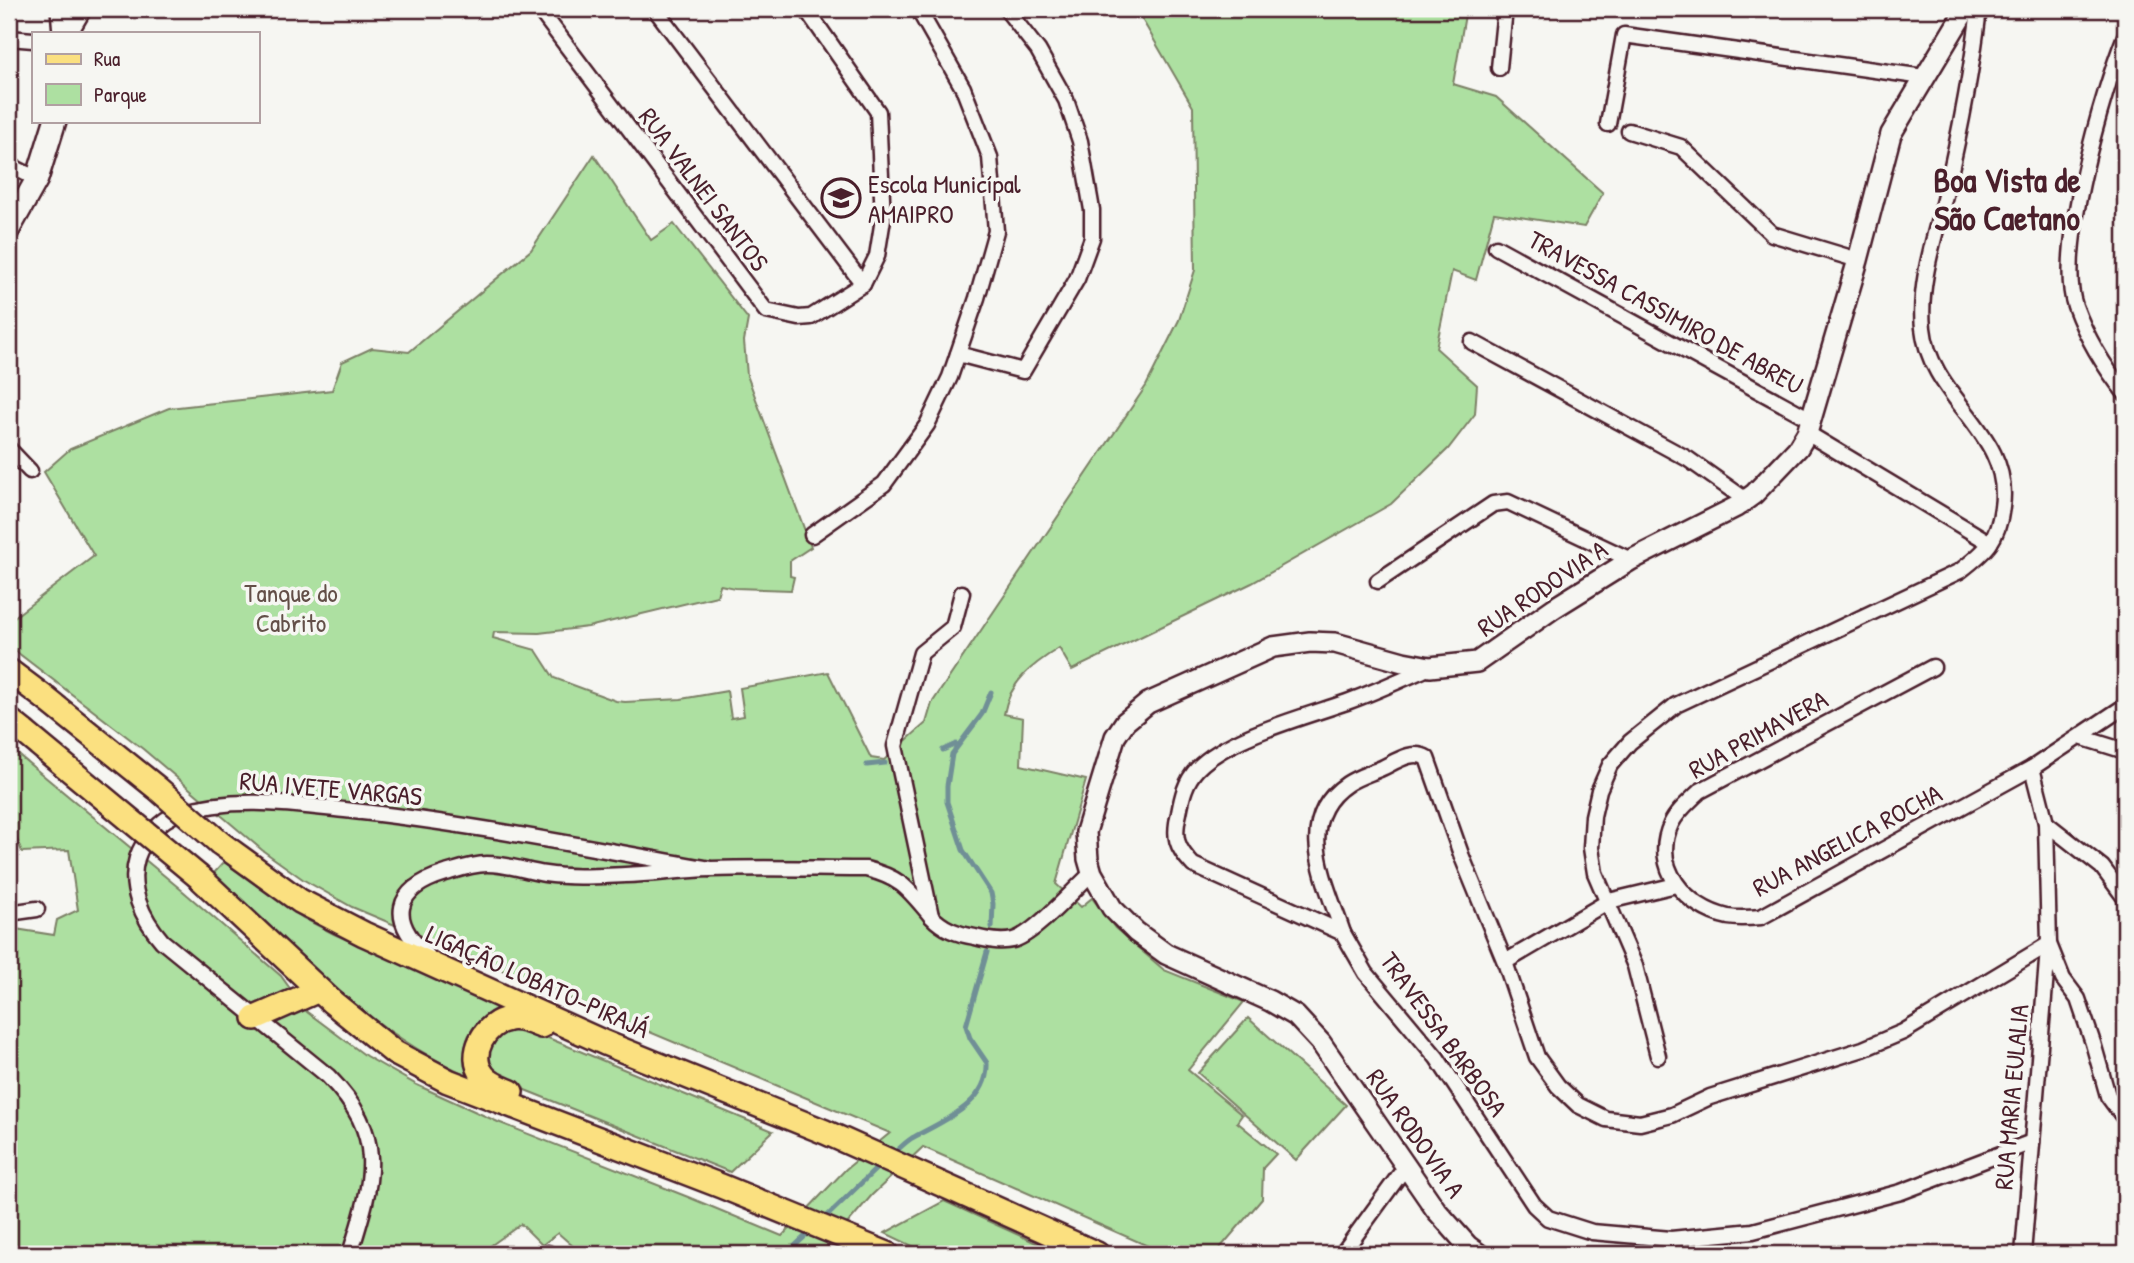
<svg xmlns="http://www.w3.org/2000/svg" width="2134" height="1263" font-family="'Patrick Hand',sans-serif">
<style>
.green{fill:#ade0a1;stroke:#7c8066;stroke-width:2}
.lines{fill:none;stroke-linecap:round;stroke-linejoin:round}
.stream{stroke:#6f8f96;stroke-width:5}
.minor-casing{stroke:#4a1f2b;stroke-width:19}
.tertiary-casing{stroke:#4a1f2b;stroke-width:24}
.secondary-casing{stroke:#4a1f2b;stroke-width:26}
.primary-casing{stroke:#4a1f2b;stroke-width:28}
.minor{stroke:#f6f6f2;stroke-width:14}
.tertiary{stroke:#f6f6f2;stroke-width:19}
.secondary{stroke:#f6f6f2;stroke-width:21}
.primary{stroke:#fbe080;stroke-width:23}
.primary-bridge-casing{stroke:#4a1f2b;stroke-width:28;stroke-linecap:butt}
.primary-bridge{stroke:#fbe080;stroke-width:23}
.labels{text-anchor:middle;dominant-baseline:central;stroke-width:7;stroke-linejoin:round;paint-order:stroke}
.poi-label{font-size:26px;fill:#4a1f2b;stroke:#f6f6f2;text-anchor:start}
.street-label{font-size:26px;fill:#4a1f2b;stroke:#f6f6f2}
.park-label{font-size:26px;fill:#634f48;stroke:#f6f6f2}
.district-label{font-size:33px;font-weight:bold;fill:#4a1f2b;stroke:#f6f6f2}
</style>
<rect width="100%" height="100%" fill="#f6f6f2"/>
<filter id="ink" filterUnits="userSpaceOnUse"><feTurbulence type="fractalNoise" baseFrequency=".0143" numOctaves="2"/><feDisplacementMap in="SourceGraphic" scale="14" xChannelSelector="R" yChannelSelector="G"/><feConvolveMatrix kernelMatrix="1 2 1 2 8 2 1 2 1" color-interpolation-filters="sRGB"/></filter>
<g filter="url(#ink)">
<!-- green -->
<g class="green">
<path d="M 1136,9 L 1466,9 L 1453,84 L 1496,97 L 1603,193 L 1584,227 L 1494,213 L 1476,280 L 1452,271 L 1436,348 L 1477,385 L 1475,414 L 1448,449 L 1391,504 L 1252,583 L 1072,670 L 1059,648 C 1032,665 1010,681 1004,714 L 1023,718 L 1021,765 L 1086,780 L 1056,884 L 1081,907 L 1092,898 L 1115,928 L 1164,970 L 1244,1002 L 1188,1070 L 1242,1115 L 1237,1122 L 1276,1154 L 1263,1168 L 1262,1199 L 1215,1254 L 1166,1254 L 923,1147 L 872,1195 L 822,1253 L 824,1254 L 582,1254 L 558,1233 L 542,1245 L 521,1224 L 479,1254 L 9,1254 L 9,928 L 54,935 L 57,920 L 78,910 L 69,850 L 22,852 L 9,820 L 9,747 L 184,892 L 281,976 L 307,1012 L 366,1056 L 417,1085 L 498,1122 L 688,1197 L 782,1236 L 846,1169 L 890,1133 L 352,907 L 304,880 L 262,850 L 143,749 L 9,646 L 9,621 L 94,556 L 44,472 L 70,449 L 169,408 L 332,390 L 342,362 L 372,348 L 409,352 L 531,250 L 594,155 L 651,240 L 674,224 L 748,319 L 744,341 L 747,375 L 811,547 L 790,561 L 790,576 L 794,577 L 791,590 L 735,588 L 720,585 L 717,596 L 588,627 L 539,633 L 494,632 L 493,638 L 536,650 L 554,678 L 616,701 L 625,702 L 681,699 L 727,691 L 731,718 L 744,716 L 740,688 L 828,672 L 871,758 L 884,760 L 926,723 L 932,703 L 1146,386 L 1179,320 L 1195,270 L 1193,107 Z"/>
<path d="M 224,862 L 303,918 L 334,934 L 500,1006 C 470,1023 456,1044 472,1077 C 370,1035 293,947 214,873 Z"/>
<polygon points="1248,1018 1346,1105 1296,1160 1198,1073"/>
<path d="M 519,1026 L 541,1035 L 773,1131 L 730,1172 L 515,1086 C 507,1081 496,1076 491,1068 C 484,1058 491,1038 502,1032 C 507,1029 514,1028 519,1026 Z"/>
<polygon points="944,1201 1060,1254 929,1254 885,1233"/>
</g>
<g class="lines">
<!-- stream -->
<g class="stream">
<polyline points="991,692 982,714 952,754 947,786 947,802 963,850 991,893 993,904 992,927"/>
<polyline points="943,750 956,744"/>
<polyline points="867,765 885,763"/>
<path d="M 891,1156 C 898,1150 904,1143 912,1138 C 942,1121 989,1104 987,1063 L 970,1038 L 966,1026 L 987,952"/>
<polyline points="822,1221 880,1165"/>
<polyline points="786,1254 812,1230"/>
</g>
<!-- minor casing -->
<g class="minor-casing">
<g id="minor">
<polyline points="539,9 766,311 799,318 811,317 863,284"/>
<polyline points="655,9 863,284"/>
<polyline points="806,9 878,112 883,219 877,256 863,284"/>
<polyline points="70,33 84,9"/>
<path d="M 2125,36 C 2103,91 2056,251 2075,306 C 2086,336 2105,368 2125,393"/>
<polyline points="9,38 33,40"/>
<polyline points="1499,68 1505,9"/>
<polyline points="1608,124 1624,35 1924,77"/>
<polyline points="1629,131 1681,147 1772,234 1858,260"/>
<polyline points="9,165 37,179"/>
<polyline points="1496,247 1812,420"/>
<polyline points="1472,342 1688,459 1746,500"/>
<polyline points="958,354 1023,371 1077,279 1092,238 1092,210 1080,141 1066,100 1038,50 1006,9"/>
<polyline points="1807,433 1990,543"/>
<polyline points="9,449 30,471"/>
<polyline points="812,535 884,484 927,425 950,377 977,298 996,231 990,157 963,88 918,9"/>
<polyline points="1378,581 1493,504 1508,502 1631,560"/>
<path d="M 962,593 L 953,627 L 921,653 L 895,746 L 931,916 C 943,929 957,934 975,937 C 987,940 1000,943 1013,940 C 1034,935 1074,889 1092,873"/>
<path d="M 1430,667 C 1403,679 1375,692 1347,702 C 1304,717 1227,737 1197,769 C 1185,782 1182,797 1179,813 C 1173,837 1176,847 1193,865 L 1343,933 L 1366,973 L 1437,1058 L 1534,1205 L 1548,1218 L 1592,1232 L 1671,1239 L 1753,1231 L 1901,1192 L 2032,1142"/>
<path d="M 1933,667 L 1700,791 C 1690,801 1677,811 1671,824 C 1651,867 1686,908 1728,917 C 1739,919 1750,918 1761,917 L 2032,768 L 2125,706"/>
<polyline points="2080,737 2125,751"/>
<polyline points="2032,768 2046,823 2049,944 2063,979 2078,999 2093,1043 2108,1096 2125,1119"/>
<polyline points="2046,823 2102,867 2125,898"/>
<polyline points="9,913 37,909"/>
<path d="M 1343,933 C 1327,884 1292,821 1347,784 C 1357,777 1371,773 1382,768 C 1395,762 1413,749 1427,758 L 1462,857 L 1505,962 L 1537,1057 L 1558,1086 L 1578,1105 L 1606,1119 L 1640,1123 L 1672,1115 L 1710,1097 L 1863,1049 L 1903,1032 L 2049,944"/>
<path d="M 428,956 C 388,920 393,889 446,873 C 459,869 473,864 487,864 C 507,864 526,871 545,874 C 571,878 599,876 625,875 C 654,874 682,870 711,869 C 762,867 814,869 866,869 C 902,878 908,889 931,916"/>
<polyline points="1505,962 1609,901 1676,885"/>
<path d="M 1658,1056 L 1635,966 L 1595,873 L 1591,848 L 1593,816 L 1599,790 L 1610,765 L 1630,742 L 1676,705 L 1960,571 C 1986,551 1998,541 2002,507 C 2013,432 1930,400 1923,328 C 1918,282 1937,231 1947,187 C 1961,128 1972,69 1979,9"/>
<path d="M 350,1254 C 373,1180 388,1137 328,1076 L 162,941 C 142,918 128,888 137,858 C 143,840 160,819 179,813 C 235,795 296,805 353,811 C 473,824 591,848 710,869"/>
<polyline points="547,1254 548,1253"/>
<polyline points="1342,1254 1406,1166"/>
<polyline points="2023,1254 2048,949"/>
</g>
</g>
<!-- tertiary casing -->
<g class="tertiary-casing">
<polyline id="tertiary" points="1479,1254 1468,1246 1436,1210 1321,1043 1296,1016 1270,1001 1166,954 1136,932 1112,908 1092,873 1088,859 1086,832 1115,737 1125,722 1148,703 1273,647 1310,642 1335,643 1403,662 1430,667 1477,662 1554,608 1631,560 1736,507 1754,494 1798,448 1807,433 1858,260 1891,134 1966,9"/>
</g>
<!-- secondary casing -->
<g class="secondary-casing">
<g id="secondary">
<polyline points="62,9 64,33"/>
<polyline points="9,229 37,179 55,121"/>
</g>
</g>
<!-- primary casing -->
<g class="primary-casing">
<g id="primary">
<polyline points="9,671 45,698"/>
<polyline points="9,720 24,732"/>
<polyline points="220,843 300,901 364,934 605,1043 825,1132 1097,1254"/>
<polyline points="199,877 332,1002 395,1053 448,1081 721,1186 887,1254"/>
<polyline points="255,1018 319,990"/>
<path d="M 511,1092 C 502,1088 489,1084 483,1075 C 467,1055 485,1022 509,1019 C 520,1017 531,1022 541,1026"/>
</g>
</g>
<!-- minor -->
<use href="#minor" class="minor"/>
<!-- tertiary -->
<use href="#tertiary" class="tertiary"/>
<!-- secondary -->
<use href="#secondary" class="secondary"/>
<!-- primary -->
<use href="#primary" class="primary"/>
<!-- primary-bridge casing -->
<g class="primary-bridge-casing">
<g id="primary-bridge">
<polyline points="45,698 157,788 220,843"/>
<polyline points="24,732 199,877"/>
</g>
</g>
<!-- primary-bridge -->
<use href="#primary-bridge" class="primary-bridge"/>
</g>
</g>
<!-- icons -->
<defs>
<g id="school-ring" transform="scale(2.0125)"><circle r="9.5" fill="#f6f6f2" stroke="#4a1f2b" stroke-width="1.5"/><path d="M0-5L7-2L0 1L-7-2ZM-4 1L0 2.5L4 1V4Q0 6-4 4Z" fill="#4a1f2b"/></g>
</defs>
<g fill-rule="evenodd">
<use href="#school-ring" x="841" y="198"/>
</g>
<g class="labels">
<!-- poi labels -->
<g class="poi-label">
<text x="868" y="183">Escola Municípal<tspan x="868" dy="30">AMAIPRO</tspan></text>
</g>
<!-- street labels -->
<g class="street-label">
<text transform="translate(704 189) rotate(53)">RUA VALNEI SANTOS</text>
<text transform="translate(1666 312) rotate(29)">TRAVESSA CASSIMIRO DE ABREU</text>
<text transform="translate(1542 588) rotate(-34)">RUA RODOVIA A</text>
<text transform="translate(1758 734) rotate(-29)">RUA PRIMAVERA</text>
<text transform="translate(331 788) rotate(5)">RUA IVETE VARGAS</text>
<text transform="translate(1847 840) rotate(-28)">RUA ANGELICA ROCHA</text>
<text transform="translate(538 981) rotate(24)">LIGAÇÃO LOBATO-PIRAJÁ</text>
<text transform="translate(1444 1034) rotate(54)">TRAVESSA BARBOSA</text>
<text transform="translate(2011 1097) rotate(-85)">RUA MARIA EULALIA</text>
<text transform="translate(1416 1133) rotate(55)">RUA RODOVIA A</text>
</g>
<!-- park labels -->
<g class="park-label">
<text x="291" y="592">Tanque do<tspan x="291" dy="30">Cabrito</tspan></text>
</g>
<!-- district labels -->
<g class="district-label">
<text x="2007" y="180">Boa Vista de<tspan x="2007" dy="38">São Caetano</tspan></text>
</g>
</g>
<!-- margin -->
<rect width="2134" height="1263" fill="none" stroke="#f6f6f2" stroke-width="35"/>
<rect x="18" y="18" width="2099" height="1228" fill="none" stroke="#4a1f2b" stroke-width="2.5" filter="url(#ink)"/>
<!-- legend -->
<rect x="32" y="32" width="228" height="91" fill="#f6f6f2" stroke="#b1a0a2" stroke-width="2"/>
<rect x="46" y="54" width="35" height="10" fill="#fbe080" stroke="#b1a0a2" stroke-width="2"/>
<text x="94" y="66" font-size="21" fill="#4a1f2b">Rua</text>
<rect x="46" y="84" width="35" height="21" fill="#ade0a1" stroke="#b1a0a2" stroke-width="2"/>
<text x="94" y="102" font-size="21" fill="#4a1f2b">Parque</text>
</svg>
